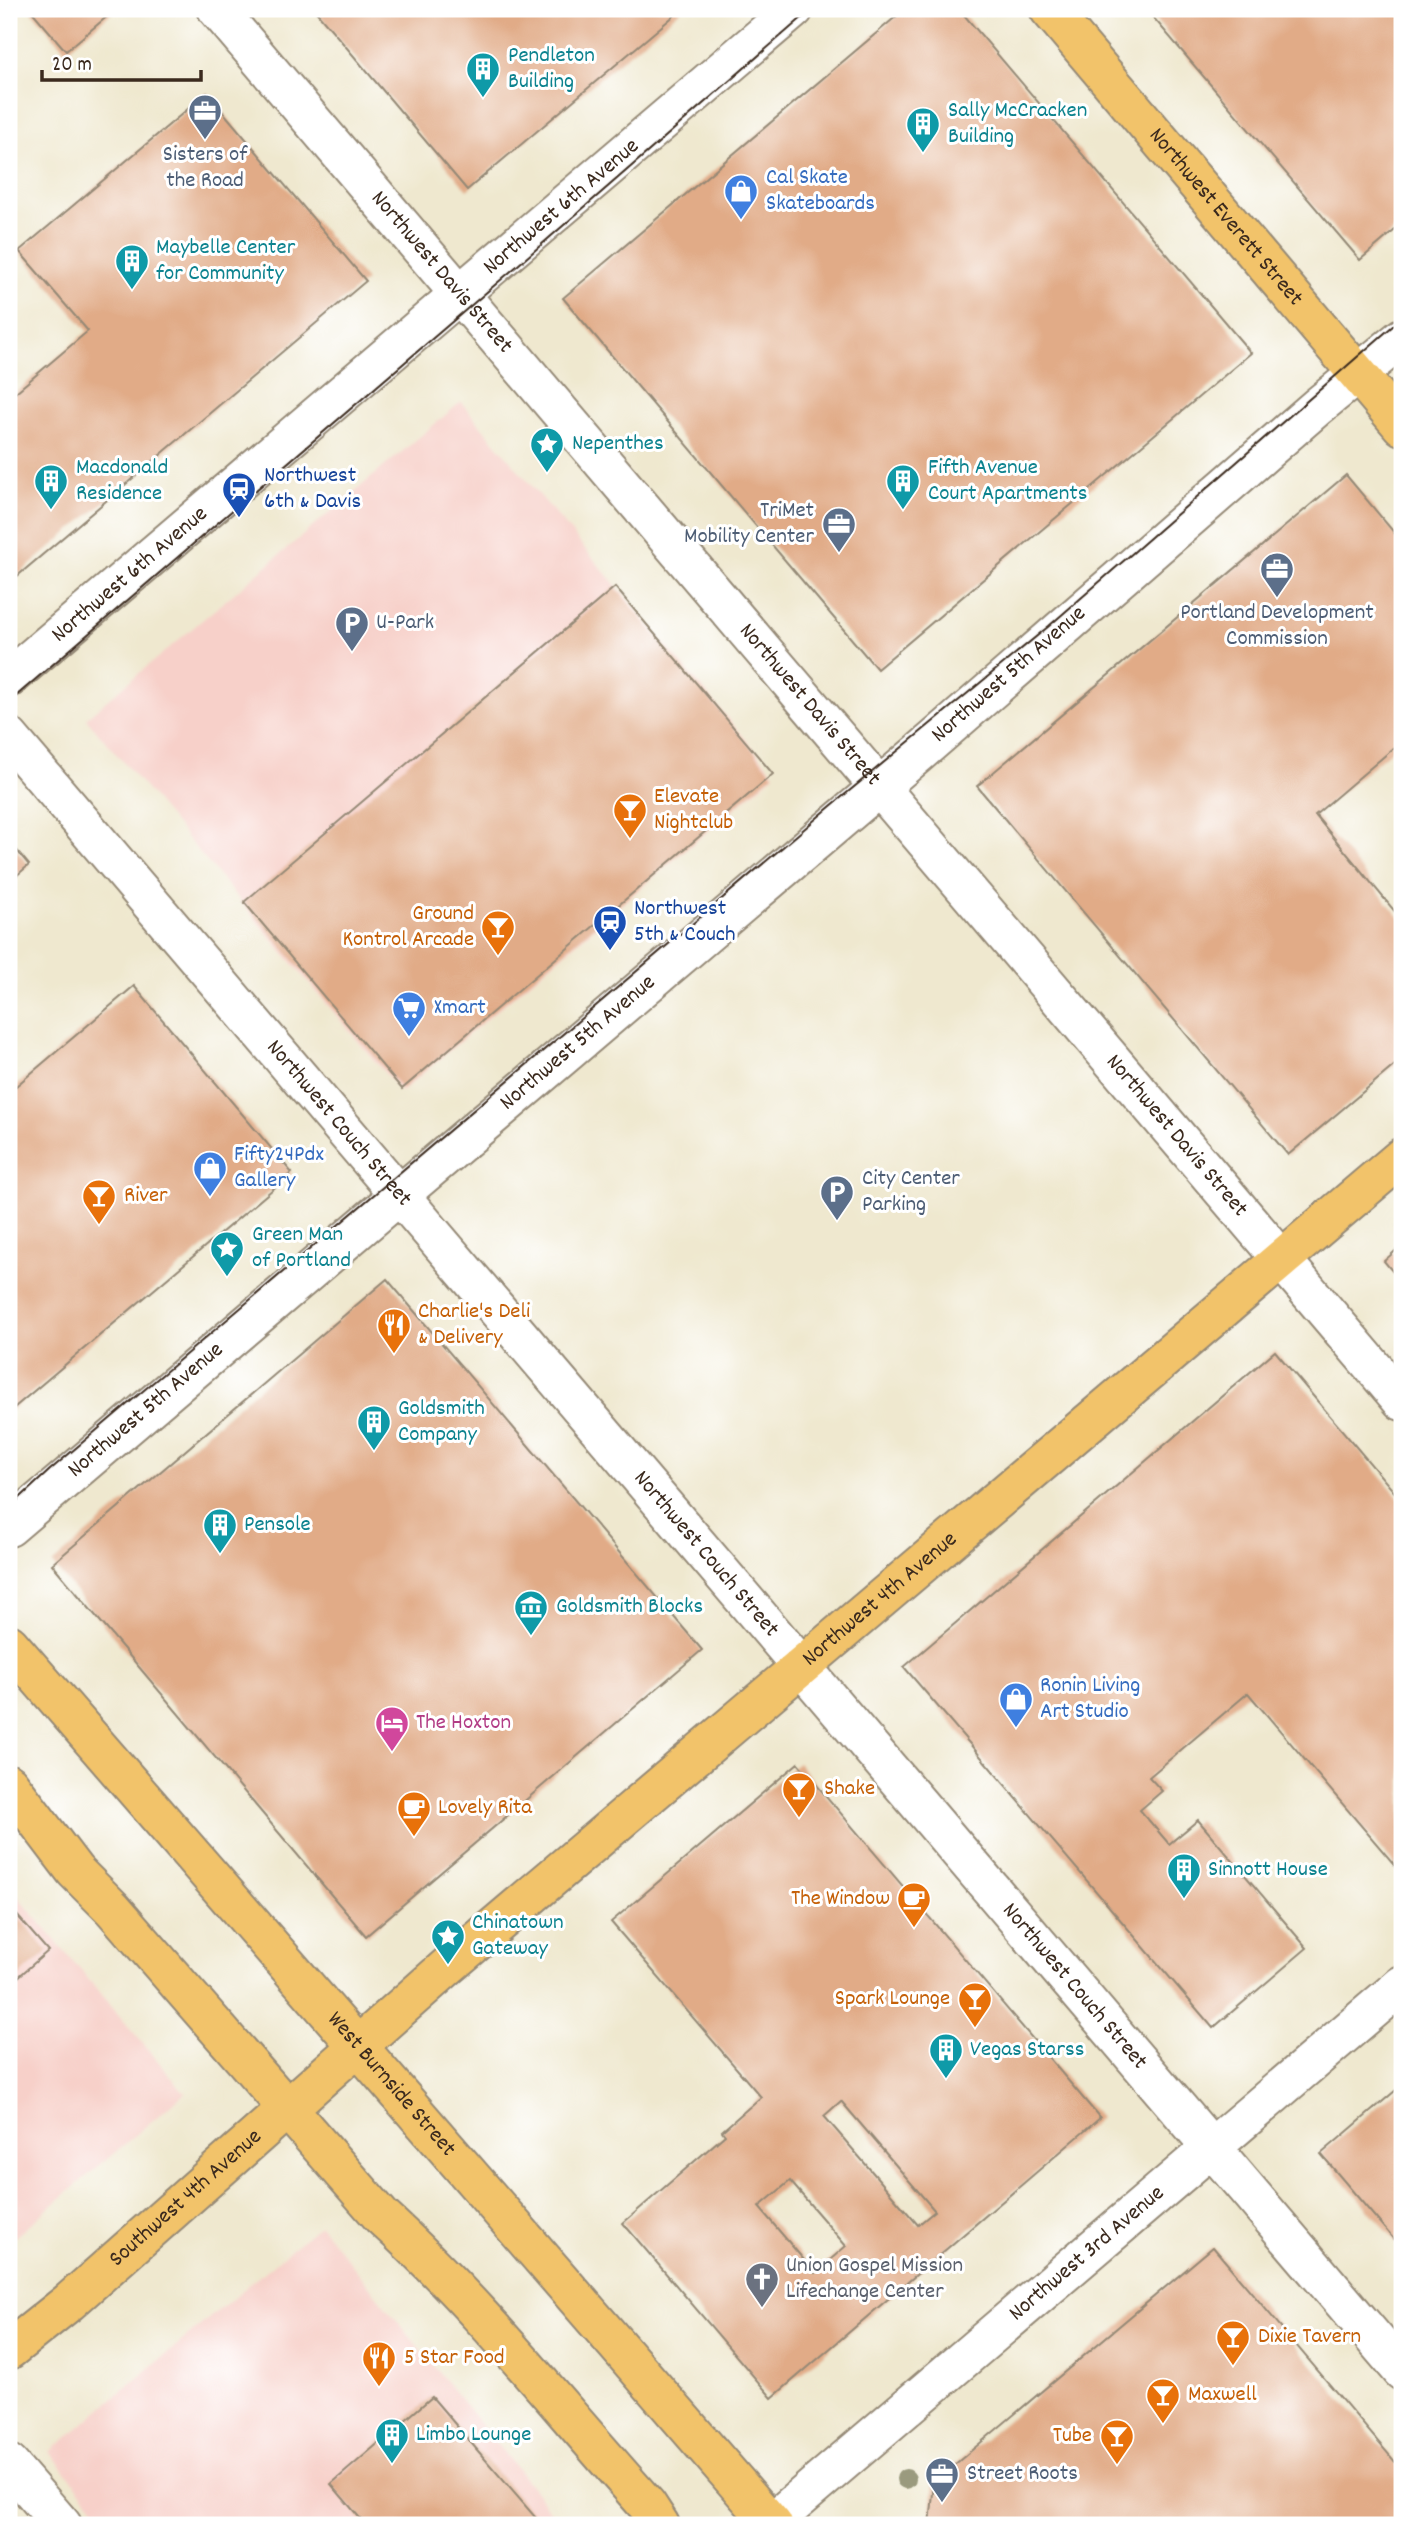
<svg xmlns="http://www.w3.org/2000/svg" width="1411" height="2534" font-family="Dekko,sans-serif">
<style>
.built{fill:#f7d0c9}
.building{fill:#e1ab87;fill-rule:evenodd}
.lines{fill:none;stroke-linecap:round;stroke-linejoin:round}
.minor-casing{stroke:#958976;stroke-width:42}
.major-casing{stroke:#958976;stroke-width:42}
.minor{stroke:#fff;stroke-width:38}
.major{stroke:#f2c36a;stroke-width:38}
.tram{stroke:#3b2a1e;stroke-width:2}
.tree{fill:#9a9a7e}
.labels{text-anchor:middle;dominant-baseline:central;stroke-width:6;stroke-linejoin:round;paint-order:stroke}
.culture-label{font-size:23px;fill:#0d838f;stroke:#fff;text-anchor:start}
.service-label{font-size:23px;fill:#4e5e75;stroke:#fff;text-anchor:start}
.shop-label{font-size:23px;fill:#366cbe;stroke:#fff;text-anchor:start}
.street-label{font-size:23px;fill:#3b2a1e;stroke:#fff}
.transit-label{font-size:23px;fill:#164399;stroke:#fff;text-anchor:start}
.food-label{font-size:23px;fill:#c56008;stroke:#fff;text-anchor:start}
.hotel-label{font-size:23px;fill:#b23c85;stroke:#fff;text-anchor:start}
.worship-label{font-size:23px;fill:#5b616d;stroke:#fff;text-anchor:start}
</style>
<rect width="100%" height="100%" fill="#fff"/>
<filter id="ink" filterUnits="userSpaceOnUse"><feTurbulence type="fractalNoise" baseFrequency=".0143" numOctaves="2"/><feDisplacementMap in="SourceGraphic" scale="14" xChannelSelector="R" yChannelSelector="G"/><feConvolveMatrix kernelMatrix="1 2 1 2 8 2 1 2 1" color-interpolation-filters="sRGB"/></filter>
<filter id="wash" filterUnits="userSpaceOnUse"><feTurbulence type="fractalNoise" baseFrequency=".00686" numOctaves="4" result="noise"/><feDisplacementMap in="SourceGraphic" scale="28" xChannelSelector="R" yChannelSelector="G"/><feGaussianBlur stdDeviation="1.57" result="paint"/><feColorMatrix in="noise" values="0 0 0 0 0 0 0 0 0 0 0 0 0 0 0 0 0 1.4 0 .05"/><feComposite in="paint" operator="in"/></filter>
<g filter="url(#wash)">
<rect width="100%" height="100%" fill="#efe8cf"/>
<!-- built -->
<g class="built">
<polygon points="461,402 775,774 401,1092 86,718"/>
<polygon points="9,1886 185,2093 9,2242"/>
<polygon points="320,2225 562,2525 109,2525 50,2452"/>
</g>
<g id="blocks">
<!-- building -->
<g class="building">
<polygon points="30,9 116,9 66,51"/>
<polygon points="314,9 682,9 467,190"/>
<polygon points="905,9 959,9 1251,353 877,669 563,298"/>
<polygon points="1146,9 1402,9 1402,224 1360,260"/>
<polygon points="207,93 366,281 9,583 9,398 88,331 19,251"/>
<polygon points="1346,475 1402,542 1402,741 1315,815 1402,920 1402,1059 1288,1155 977,786"/>
<polygon points="615,587 773,774 402,1089 244,902"/>
<polygon points="9,841 29,865 9,882"/>
<polygon points="134,986 292,1173 9,1412 9,1092"/>
<polygon points="1402,1245 1402,1283 1384,1261"/>
<polygon points="387,1279 702,1650 366,1936 52,1564"/>
<polygon points="1275,1351 1402,1501 1402,1866 1398,1869 1248,1693 1149,1777 1162,1791 1140,1810 1169,1844 1198,1820 1307,1948 1213,2028 904,1667"/>
<path d="M 798,1763 L 1100,2118 L 772,2398 L 623,2223 L 725,2135 L 722,2131 L 761,2097 L 611,1922 ZM 841,2101 L 935,2211 L 918,2225 L 824,2116 ZM 790,2181 L 846,2246 L 815,2273 L 759,2207 Z"/>
<polygon points="9,1906 48,1951 9,1985"/>
<polygon points="1402,2085 1402,2249 1321,2154"/>
<polygon points="1213,2247 1402,2470 1402,2525 930,2525 934,2482"/>
<polygon points="432,2397 478,2451 542,2525 364,2523 331,2484"/>
</g>
</g>
</g>
<g filter="url(#ink)">
<use href="#blocks" fill-opacity="0" stroke="#958976" stroke-width="2"/>
<g class="lines">
<!-- minor casing -->
<g class="minor-casing">
<g id="minor">
<path id="s1" d="M 217,9 L 1402,1401"/>
<path id="s2" d="M 9,678 L 794,9"/>
<path id="s3" d="M 9,737 L 1402,2371"/>
<path id="s4" d="M 9,1527 L 919,753 L 1317,407 L 1402,338"/>
<polyline points="9,2464 62,2525"/>
<path id="s5" d="M 769,2525 L 1402,1985"/>
</g>
</g>
<!-- major casing -->
<g class="major-casing">
<g id="major">
<path id="s6" d="M 1049,9 L 1402,426"/>
<path id="s7" d="M 9,1644 L 773,2525"/>
<path d="M 9,1784 L 75,1871 L 113,1909 L 382,2217 C 479,2305 559,2407 647,2505 L 660,2525"/>
<path id="s8" d="M 9,2350 L 69,2302 L 448,1966 L 1402,1157"/>
</g>
</g>
<!-- minor -->
<use href="#minor" class="minor"/>
<!-- major -->
<use href="#major" class="major"/>
<!-- tram -->
<g class="tram">
<polyline points="9,702 510,272 812,9"/>
<polyline points="9,1508 50,1470 831,806 1049,626 1402,318"/>
</g>
</g>
<!-- trees -->
<circle class="tree" cx="906" cy="2479" r="10"/>
</g>
<!-- icons -->
<defs>
<g id="building-pin" transform="scale(1.75)"><path d="M0 17L-7.5 6A9.5 9.5 0 1 1 7.5 6Z" fill="#0f9aa8" stroke="#fff"/><path d="M-4-6H4V6H1V3H-1V6H-4ZM-2.5-4.3h1.7v1.8h-1.7ZM.8-4.3h1.7v1.8H.8ZM-2.5-1h1.7V.8h-1.7ZM.8-1h1.7V.8H.8Z" fill="#fff"/></g>
<g id="office-pin" transform="scale(1.75)"><path d="M0 17L-7.5 6A9.5 9.5 0 1 1 7.5 6Z" fill="#5c6f8a" stroke="#fff"/><path d="M-6-3h4V-5.5h4V-3h4V5H-6ZM-1-4.5V-3h2v-1.5ZM-6 0V1H6V0Z" fill="#fff"/></g>
<g id="shop-pin" transform="scale(1.75)"><path d="M0 17L-7.5 6A9.5 9.5 0 1 1 7.5 6Z" fill="#3f7fe0" stroke="#fff"/><path d="M-5-2.5h2.3a2.7 3.5 0 0 1 5.4 0H5L5.5 6h-11ZM-1.5-2.5h3a1.5 2.3 0 0 0-3 0Z" fill="#fff"/></g>
<g id="sight-pin" transform="scale(1.75)"><path d="M0 17L-7.5 6A9.5 9.5 0 1 1 7.5 6Z" fill="#0f9aa8" stroke="#fff"/><path d="M0-6L1.8-2.2L6-1.7L2.9 1.2L3.7 5.4L0 3.3L-3.7 5.4L-2.9 1.2L-6-1.7L-1.8-2.2Z" fill="#fff"/></g>
<g id="station-pin" transform="scale(1.75)"><path d="M0 17L-7.5 6A9.5 9.5 0 1 1 7.5 6Z" fill="#1a4fb4" stroke="#fff"/><path d="M-3-6H3Q5-6 5-4V2Q5 4 3 4L4.5 6H3L1.5 4h-3L-3 6H-4.5L-3 4Q-5 4-5 2V-4Q-5-6-3-6ZM-3.5-4v3h7v-3ZM-3.5 1v1.5H-2V1ZM2 1v1.5H3.5V1Z" fill="#fff"/></g>
<g id="parking-pin" transform="scale(1.75)"><path d="M0 17L-7.5 6A9.5 9.5 0 1 1 7.5 6Z" fill="#5c6f8a" stroke="#fff"/><path d="M-3.5-5.5H1a3.5 3.5 0 0 1 0 7H-1V5.5H-3.5ZM-1-3.4V-.6H.8a1.4 1.4 0 0 0 0-2.8Z" fill="#fff"/></g>
<g id="bar-pin" transform="scale(1.75)"><path d="M0 17L-7.5 6A9.5 9.5 0 1 1 7.5 6Z" fill="#e8710a" stroke="#fff"/><path d="M-6-5H6L.8 .8V4.5H3.5V6h-7V4.5H-.8V.8Z" fill="#fff"/></g>
<g id="supermarket-pin" transform="scale(1.75)"><path d="M0 17L-7.5 6A9.5 9.5 0 1 1 7.5 6Z" fill="#3f7fe0" stroke="#fff"/><path d="M-6-5.5h2.5l.6 2H6L4.5 2H-2.5L-4.4-4H-6ZM-1.5 3.2a1.3 1.3 0 1 0 .1 0ZM3 3.2a1.3 1.3 0 1 0 .1 0Z" fill="#fff"/></g>
<g id="restaurant-pin" transform="scale(1.75)"><path d="M0 17L-7.5 6A9.5 9.5 0 1 1 7.5 6Z" fill="#e8710a" stroke="#fff"/><path d="M-5-6h1v4h1v-4h1v4h1v-4h1v5L-1.5 .5V6h-2V.5L-5-1ZM5-6V6H3V1.5H1.5Q1.5-4 5-6Z" fill="#fff"/></g>
<g id="museum-pin" transform="scale(1.75)"><path d="M0 17L-7.5 6A9.5 9.5 0 1 1 7.5 6Z" fill="#0f9aa8" stroke="#fff"/><path d="M0-6L6-3V-2H-6V-3ZM-5-1h2V3h-2ZM-1-1h2V3h-2ZM3-1h2V3H3ZM-6 4H6V6H-6Z" fill="#fff"/></g>
<g id="hotel-pin" transform="scale(1.75)"><path d="M0 17L-7.5 6A9.5 9.5 0 1 1 7.5 6Z" fill="#d1479c" stroke="#fff"/><path d="M-6-4.5h1.5V1H6V5H4.5V3h-9V5H-6ZM-4 0a1.8 1.8 0 1 1 3.6 0ZM.5 0V-2.5h3Q6-2.5 6 0Z" fill="#fff"/></g>
<g id="cafe-pin" transform="scale(1.75)"><path d="M0 17L-7.5 6A9.5 9.5 0 1 1 7.5 6Z" fill="#e8710a" stroke="#fff"/><path d="M-5.5-4.5H6V0H3Q3 3.5 0 3.5H-2.5Q-5.5 3.5-5.5 0ZM3-3.2v2h1.7v-2ZM-6 4.5H4V6H-6Z" fill="#fff"/></g>
<g id="church-pin" transform="scale(1.75)"><path d="M0 17L-7.5 6A9.5 9.5 0 1 1 7.5 6Z" fill="#6b7280" stroke="#fff"/><path d="M-1.2-6h2.4v3.5h3.3v2.4h-3.3V6h-2.4V-.1h-3.3v-2.4h3.3Z" fill="#fff"/></g>
</defs>
<g fill-rule="evenodd">
<use href="#building-pin" x="483" y="69"/>
<use href="#office-pin" x="205" y="111"/>
<use href="#building-pin" x="923" y="124"/>
<use href="#shop-pin" x="741" y="191"/>
<use href="#building-pin" x="132" y="261"/>
<use href="#sight-pin" x="547" y="444"/>
<use href="#building-pin" x="51" y="481"/>
<use href="#building-pin" x="903" y="481"/>
<use href="#station-pin" x="239" y="489"/>
<use href="#office-pin" x="839" y="524"/>
<use href="#office-pin" x="1277" y="569"/>
<use href="#parking-pin" x="352" y="623"/>
<use href="#bar-pin" x="630" y="810"/>
<use href="#station-pin" x="610" y="922"/>
<use href="#bar-pin" x="498" y="927"/>
<use href="#supermarket-pin" x="409" y="1008"/>
<use href="#shop-pin" x="210" y="1168"/>
<use href="#parking-pin" x="837" y="1192"/>
<use href="#bar-pin" x="99" y="1196"/>
<use href="#sight-pin" x="227" y="1248"/>
<use href="#restaurant-pin" x="394" y="1325"/>
<use href="#building-pin" x="374" y="1422"/>
<use href="#building-pin" x="220" y="1525"/>
<use href="#museum-pin" x="531" y="1607"/>
<use href="#shop-pin" x="1016" y="1699"/>
<use href="#hotel-pin" x="392" y="1723"/>
<use href="#bar-pin" x="799" y="1789"/>
<use href="#cafe-pin" x="414" y="1808"/>
<use href="#building-pin" x="1184" y="1870"/>
<use href="#cafe-pin" x="914" y="1899"/>
<use href="#sight-pin" x="448" y="1936"/>
<use href="#bar-pin" x="975" y="1999"/>
<use href="#building-pin" x="946" y="2050"/>
<use href="#church-pin" x="762" y="2279"/>
<use href="#bar-pin" x="1233" y="2337"/>
<use href="#restaurant-pin" x="379" y="2358"/>
<use href="#bar-pin" x="1163" y="2395"/>
<use href="#building-pin" x="392" y="2435"/>
<use href="#bar-pin" x="1117" y="2436"/>
<use href="#office-pin" x="942" y="2474"/>
</g>
<g class="labels">
<!-- culture labels -->
<g class="culture-label">
<text x="508" y="56">Pendleton<tspan x="508" dy="26">Building</tspan></text>
<text x="948" y="111">Sally McCracken<tspan x="948" dy="26">Building</tspan></text>
<text x="156" y="248">Maybelle Center<tspan x="156" dy="26">for Community</tspan></text>
<text x="572" y="444">Nepenthes</text>
<text x="76" y="468">Macdonald<tspan x="76" dy="26">Residence</tspan></text>
<text x="928" y="468">Fifth Avenue<tspan x="928" dy="26">Court Apartments</tspan></text>
<text x="252" y="1235">Green Man<tspan x="252" dy="26">of Portland</tspan></text>
<text x="398" y="1409">Goldsmith<tspan x="398" dy="26">Company</tspan></text>
<text x="244" y="1525">Pensole</text>
<text x="556" y="1607">Goldsmith Blocks</text>
<text x="1208" y="1870">Sinnott House</text>
<text x="472" y="1923">Chinatown<tspan x="472" dy="26">Gateway</tspan></text>
<text x="970" y="2050">Vegas Starss</text>
<text x="416" y="2435">Limbo Lounge</text>
</g>
<!-- service labels -->
<g class="service-label">
<text x="205" y="155" text-anchor="middle">Sisters of<tspan x="205" dy="26">the Road</tspan></text>
<text x="814" y="511" text-anchor="end">TriMet<tspan x="814" dy="26">Mobility Center</tspan></text>
<text x="1277" y="613" text-anchor="middle">Portland Development<tspan x="1277" dy="26">Commission</tspan></text>
<text x="376" y="623">U-Park</text>
<text x="862" y="1179">City Center<tspan x="862" dy="26">Parking</tspan></text>
<text x="967" y="2474">Street Roots</text>
</g>
<!-- shop labels -->
<g class="shop-label">
<text x="766" y="178">Cal Skate<tspan x="766" dy="26">Skateboards</tspan></text>
<text x="434" y="1008">Xmart</text>
<text x="234" y="1155">Fifty24Pdx<tspan x="234" dy="26">Gallery</tspan></text>
<text x="1040" y="1686">Ronin Living<tspan x="1040" dy="26">Art Studio</tspan></text>
</g>
<!-- street labels -->
<g class="street-label">
<text stroke="none"><textPath href="#s2" startOffset="726">Northwest 6th Avenue</textPath></text>
<text stroke="none"><textPath href="#s6" startOffset="273">Northwest Everett Street</textPath></text>
<text stroke="none"><textPath href="#s1" startOffset="346">Northwest Davis Street</textPath></text>
<text stroke="none"><textPath href="#s2" startOffset="159">Northwest 6th Avenue</textPath></text>
<text stroke="none"><textPath href="#s4" startOffset="1314">Northwest 5th Avenue</textPath></text>
<text stroke="none"><textPath href="#s1" startOffset="914">Northwest Davis Street</textPath></text>
<text stroke="none"><textPath href="#s4" startOffset="747">Northwest 5th Avenue</textPath></text>
<text stroke="none"><textPath href="#s3" startOffset="508">Northwest Couch Street</textPath></text>
<text stroke="none"><textPath href="#s1" startOffset="1480">Northwest Davis Street</textPath></text>
<text stroke="none"><textPath href="#s4" startOffset="180">Northwest 5th Avenue</textPath></text>
<text stroke="none"><textPath href="#s3" startOffset="1074">Northwest Couch Street</textPath></text>
<text stroke="none"><textPath href="#s8" startOffset="1150">Northwest 4th Avenue</textPath></text>
<text stroke="none"><textPath href="#s3" startOffset="1642">Northwest Couch Street</textPath></text>
<text stroke="none"><textPath href="#s7" startOffset="583">West Burnside Street</textPath></text>
<text stroke="none"><textPath href="#s8" startOffset="233">Southwest 4th Avenue</textPath></text>
<text stroke="none"><textPath href="#s5" startOffset="418">Northwest 3rd Avenue</textPath></text>
</g>
<!-- transit labels -->
<g class="transit-label">
<text x="264" y="476">Northwest<tspan x="264" dy="26">6th &amp; Davis</tspan></text>
<text x="634" y="909">Northwest<tspan x="634" dy="26">5th &amp; Couch</tspan></text>
</g>
<!-- food labels -->
<g class="food-label">
<text x="654" y="797">Elevate<tspan x="654" dy="26">Nightclub</tspan></text>
<text x="474" y="914" text-anchor="end">Ground<tspan x="474" dy="26">Kontrol Arcade</tspan></text>
<text x="124" y="1196">River</text>
<text x="418" y="1312">Charlie's Deli<tspan x="418" dy="26">&amp; Delivery</tspan></text>
<text x="824" y="1789">Shake</text>
<text x="438" y="1808">Lovely Rita</text>
<text x="890" y="1899" text-anchor="end">The Window</text>
<text x="950" y="1999" text-anchor="end">Spark Lounge</text>
<text x="1258" y="2337">Dixie Tavern</text>
<text x="404" y="2358">5 Star Food</text>
<text x="1188" y="2395">Maxwell</text>
<text x="1092" y="2436" text-anchor="end">Tube</text>
</g>
<!-- hotel labels -->
<g class="hotel-label">
<text x="416" y="1723">The Hoxton</text>
</g>
<!-- worship labels -->
<g class="worship-label">
<text x="786" y="2266">Union Gospel Mission<tspan x="786" dy="26">Lifechange Center</tspan></text>
</g>
</g>
<!-- margin -->
<rect width="1411" height="2534" fill="none" stroke="#fff" stroke-width="35"/>
<!-- scale -->
<path d="M42 70v10h159v-10" fill="none" stroke="#3b2a1e" stroke-width="3.5"/>
<text x="52" y="70" font-size="21" fill="#3b2a1e" stroke="#ffffff" stroke-width="5" paint-order="stroke">20 m</text>
</svg>
